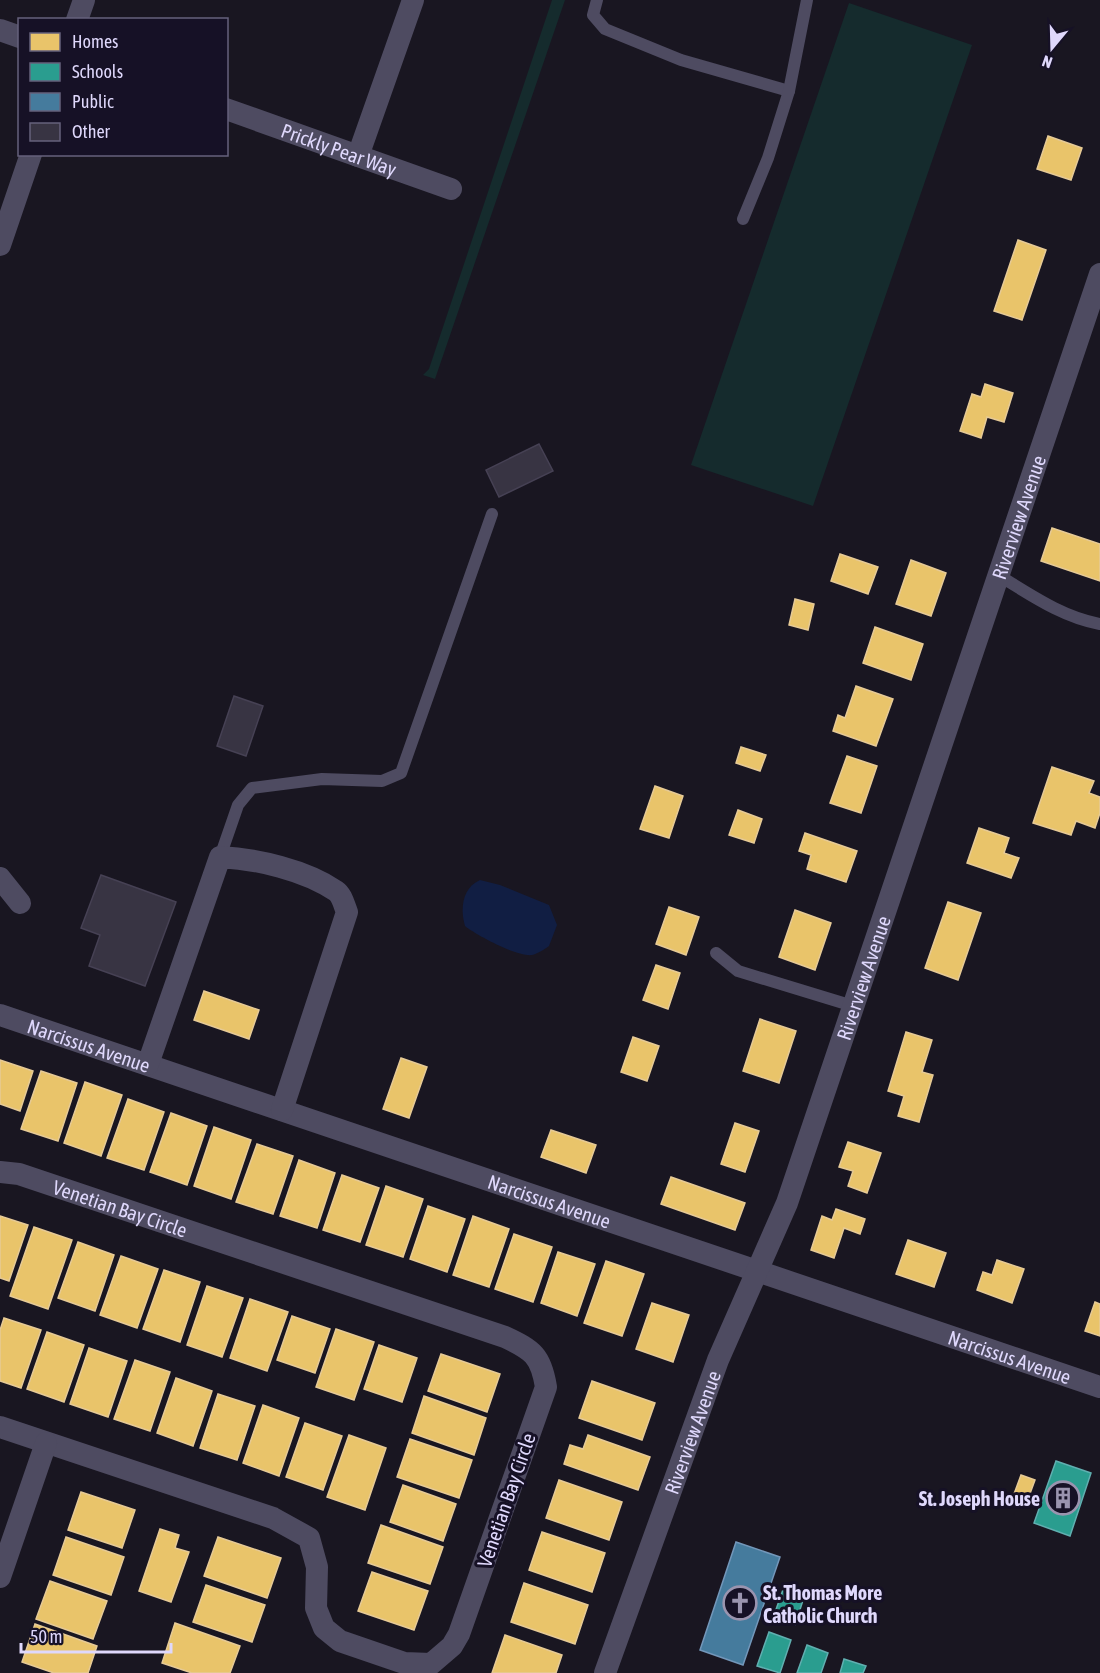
<svg xmlns="http://www.w3.org/2000/svg" width="1100" height="1673" font-family="'Asap Condensed',sans-serif">
<style>
.green{fill:#152b2d}
.water{fill:#111e43}
.homes{fill:#e9c46a;stroke:#e6ca96;stroke-width:1.5}
.schools{fill:#2a9d8f;stroke:#60afb0;stroke-width:1.5}
.public{fill:#457b9d;stroke:#7397ba;stroke-width:1.5}
.building{fill:#383443;stroke:#464154;stroke-width:1.5}
.lines{fill:none;stroke-linecap:round;stroke-linejoin:round}
.service{stroke:#4e4b61;stroke-width:12}
.minor{stroke:#4e4b61;stroke-width:22}
.labels{text-anchor:middle;dominant-baseline:central;stroke-width:6;stroke-linejoin:round;paint-order:stroke}
.street-label{font-size:20px;fill:#dfd8fc;stroke:#161126}
.poi-label{font-size:20px;font-weight:bold;fill:#dfd8fc;stroke:#161126;text-anchor:end}
</style>
<rect width="100%" height="100%" fill="#191621"/>
<!-- green -->
<g class="green">
<polygon points="552,0 565,0 435,379 423,375 429,369"/>
<polygon points="849,3 972,45 813,506 691,465"/>
</g>
<!-- water -->
<path class="water" d="M 480,880 L 500,885 L 549,905 L 557,925 L 549,946 C 545,949 537,954 532,955 C 517,957 476,935 465,926 C 460,909 462,888 480,880 Z"/>
<!-- homes -->
<g class="homes">
<polygon points="1048,136 1082,148 1071,180 1037,169"/>
<polygon points="1018,240 1046,250 1022,320 994,311"/>
<polygon points="985,384 1013,393 1004,422 987,417 981,438 960,431 972,394 981,397"/>
<polygon points="1052,528 1100,544 1100,581 1041,561"/>
<polygon points="840,554 878,567 868,594 831,581"/>
<polygon points="911,560 946,573 931,616 896,604"/>
<polygon points="795,599 814,604 808,630 789,625"/>
<polygon points="875,627 923,644 911,680 863,663"/>
<polygon points="856,686 893,699 876,746 833,731 838,715 845,718"/>
<polygon points="741,747 766,755 760,771 736,763"/>
<polygon points="847,756 877,766 861,813 830,803"/>
<polygon points="1052,767 1094,781 1089,793 1100,797 1100,813 1095,828 1076,821 1071,835 1033,823"/>
<polygon points="655,786 683,796 669,838 640,829"/>
<polygon points="738,810 762,819 754,843 729,835"/>
<polygon points="979,828 1009,838 1004,853 1019,858 1011,878 967,863"/>
<polygon points="805,833 857,851 846,882 807,869 811,855 799,851"/>
<polygon points="948,902 981,913 958,980 925,968"/>
<polygon points="669,907 699,917 686,955 656,944"/>
<polygon points="795,910 831,923 815,970 779,957"/>
<polygon points="656,965 680,973 668,1009 643,1000"/>
<polygon points="204,991 259,1010 249,1039 194,1020"/>
<polygon points="760,1019 796,1031 779,1083 743,1071"/>
<polygon points="906,1032 932,1040 922,1072 933,1075 919,1122 898,1116 904,1096 888,1091"/>
<polygon points="633,1037 659,1046 647,1081 621,1072"/>
<polygon points="401,1058 427,1067 409,1118 383,1109"/>
<polygon points="0,1060 33,1071 20,1111 0,1104"/>
<polygon points="41,1071 77,1083 58,1141 21,1129"/>
<polygon points="85,1082 122,1095 101,1156 64,1143"/>
<polygon points="128,1099 164,1112 144,1170 107,1158"/>
<polygon points="171,1113 207,1126 187,1185 150,1172"/>
<polygon points="735,1123 759,1131 745,1172 721,1164"/>
<polygon points="214,1127 251,1140 231,1199 194,1186"/>
<polygon points="551,1130 596,1145 586,1173 541,1157"/>
<polygon points="848,1142 881,1153 867,1193 848,1186 853,1171 839,1167"/>
<polygon points="257,1144 293,1156 273,1214 236,1202"/>
<polygon points="299,1160 335,1173 317,1228 280,1216"/>
<polygon points="342,1175 379,1188 360,1242 323,1230"/>
<polygon points="671,1177 745,1203 735,1230 661,1204"/>
<polygon points="386,1186 423,1199 403,1257 366,1245"/>
<polygon points="428,1206 465,1219 447,1272 410,1259"/>
<polygon points="836,1209 865,1219 860,1234 844,1228 834,1258 811,1250 822,1216 832,1220"/>
<polygon points="0,1216 28,1225 9,1281 0,1278"/>
<polygon points="473,1216 509,1229 489,1287 453,1275"/>
<polygon points="34,1227 72,1240 48,1309 10,1296"/>
<polygon points="514,1234 552,1247 533,1302 495,1289"/>
<polygon points="908,1240 946,1253 934,1287 896,1274"/>
<polygon points="78,1242 114,1255 95,1311 58,1298"/>
<polygon points="558,1252 595,1264 577,1316 541,1303"/>
<polygon points="121,1256 158,1269 137,1328 100,1315"/>
<polygon points="997,1260 1024,1269 1012,1303 977,1290 983,1272 992,1275"/>
<polygon points="606,1261 644,1274 622,1336 584,1323"/>
<polygon points="164,1270 200,1282 180,1342 143,1329"/>
<polygon points="207,1286 243,1298 222,1357 187,1345"/>
<polygon points="250,1299 288,1312 267,1371 230,1358"/>
<polygon points="1095,1302 1100,1304 1100,1336 1085,1331"/>
<polygon points="652,1303 689,1315 673,1362 636,1349"/>
<polygon points="292,1316 330,1329 315,1373 277,1360"/>
<polygon points="4,1318 41,1330 21,1388 0,1381 0,1330"/>
<polygon points="336,1329 374,1342 354,1400 316,1387"/>
<polygon points="47,1332 84,1345 64,1402 27,1389"/>
<polygon points="379,1345 417,1358 402,1402 364,1389"/>
<polygon points="89,1348 127,1361 108,1417 70,1404"/>
<polygon points="441,1354 500,1374 487,1412 428,1391"/>
<polygon points="135,1360 170,1372 150,1431 114,1419"/>
<polygon points="176,1378 212,1391 193,1446 157,1433"/>
<polygon points="592,1381 655,1403 642,1440 579,1418"/>
<polygon points="218,1394 255,1406 237,1460 200,1448"/>
<polygon points="424,1396 486,1418 474,1455 412,1433"/>
<polygon points="263,1405 299,1418 279,1476 243,1463"/>
<polygon points="305,1423 342,1436 323,1490 286,1477"/>
<polygon points="349,1435 386,1448 365,1510 327,1497"/>
<polygon points="588,1435 650,1457 638,1490 564,1464 570,1445 583,1449"/>
<polygon points="410,1439 472,1460 459,1498 397,1477"/>
<polygon points="1021,1475 1035,1480 1028,1499 1014,1494"/>
<polygon points="559,1480 622,1502 609,1540 546,1518"/>
<polygon points="403,1485 456,1504 443,1541 390,1522"/>
<polygon points="81,1492 135,1510 122,1548 68,1530"/>
<polygon points="381,1525 443,1547 430,1584 368,1563"/>
<polygon points="160,1529 179,1535 175,1548 189,1552 171,1602 139,1591"/>
<polygon points="542,1532 605,1553 592,1592 529,1570"/>
<polygon points="66,1537 124,1557 111,1595 53,1575"/>
<polygon points="218,1537 281,1558 267,1598 204,1576"/>
<polygon points="372,1572 428,1591 414,1630 358,1611"/>
<polygon points="50,1581 107,1601 93,1639 36,1619"/>
<polygon points="524,1583 588,1605 575,1644 511,1622"/>
<polygon points="206,1585 265,1605 252,1642 193,1622"/>
<polygon points="175,1623 240,1646 230,1673 192,1673 162,1663"/>
<polygon points="35,1624 97,1646 88,1673 54,1673 22,1662"/>
<polygon points="505,1635 562,1655 556,1673 492,1673"/>
</g>
<!-- schools -->
<g class="schools">
<polygon points="1056,1461 1091,1473 1070,1536 1034,1523"/>
<polygon points="785,1584 806,1591 795,1625 773,1618"/>
<polygon points="769,1632 791,1640 780,1673 757,1666"/>
<polygon points="807,1645 828,1653 821,1673 797,1673"/>
<polygon points="844,1659 866,1666 863,1673 840,1673"/>
</g>
<!-- public -->
<polygon class="public" points="736,1542 780,1557 743,1665 700,1650"/>
<!-- building -->
<g class="building">
<polygon points="539,444 553,471 499,497 486,470"/>
<polygon points="234,696 263,706 246,756 217,746"/>
<polygon points="101,875 176,902 145,986 89,966 100,935 81,928"/>
</g>
<g class="lines">
<!-- service -->
<g class="service">
<polyline points="597,0 593,15 605,29 681,60 789,91"/>
<polyline points="743,219 768,158 789,91 807,0"/>
<path d="M 998,575 C 1031,595 1062,617 1100,624"/>
<polyline points="220,857 238,805 252,788 322,779 382,781 401,773 492,514"/>
<polyline points="716,953 738,971 853,1006"/>
</g>
<!-- minor -->
<g class="minor">
<polyline points="77,20 84,0"/>
<polyline points="0,30 20,37"/>
<path id="s1" d="M 226,109 L 451,189"/>
<polyline points="358,156 413,0"/>
<polyline points="0,245 31,154"/>
<polyline points="0,878 20,903"/>
<path id="s2" d="M 0,1015 L 1100,1387"/>
<path d="M 148,1064 L 220,857 C 257,859 305,870 336,891 C 342,895 344,905 347,912 L 282,1110"/>
<path id="s3" d="M 0,1172 L 19,1174 L 505,1337 C 533,1350 541,1356 546,1387 L 459,1634 L 452,1646 L 431,1664 L 404,1663 L 340,1641 L 324,1628 L 316,1608 L 317,1567 L 309,1538 L 273,1518 L 0,1427"/>
<polyline points="0,1577 46,1443"/>
<path id="s4" d="M 605,1673 L 718,1360 L 787,1203 L 1100,274"/>
</g>
</g>
<!-- icons -->
<defs>
<g id="building-ring" transform="scale(1.725)"><circle r="9.5" fill="#161126" stroke="#9a94af" stroke-width="1.5"/><path d="M-4-6H4V6H1V3H-1V6H-4ZM-2.5-4.3h1.7v1.8h-1.7ZM.8-4.3h1.7v1.8H.8ZM-2.5-1h1.7V.8h-1.7ZM.8-1h1.7V.8H.8Z" fill="#9a94af"/></g>
<g id="church-ring" transform="scale(1.725)"><circle r="9.5" fill="#161126" stroke="#9a94af" stroke-width="1.5"/><path d="M-1.2-6h2.4v3.5h3.3v2.4h-3.3V6h-2.4V-.1h-3.3v-2.4h3.3Z" fill="#9a94af"/></g>
</defs>
<g fill-rule="evenodd">
<use href="#building-ring" x="1063" y="1498"/>
<use href="#church-ring" x="740" y="1603"/>
</g>
<g class="labels">
<!-- street labels -->
<g class="street-label">
<text stroke="none"><textPath href="#s1" startOffset="120">Prickly Pear Way</textPath></text>
<text stroke="none"><textPath href="#s4" startOffset="1228">Riverview Avenue</textPath></text>
<text stroke="none"><textPath href="#s4" startOffset="742">Riverview Avenue</textPath></text>
<text stroke="none"><textPath href="#s2" startOffset="94">Narcissus Avenue</textPath></text>
<text stroke="none"><textPath href="#s2" startOffset="580">Narcissus Avenue</textPath></text>
<text stroke="none"><textPath href="#s3" startOffset="126">Venetian Bay Circle</textPath></text>
<text stroke="none"><textPath href="#s2" startOffset="1066">Narcissus Avenue</textPath></text>
<text stroke="none"><textPath href="#s4" startOffset="256">Riverview Avenue</textPath></text>
<text transform="translate(506 1500) rotate(-71)">Venetian Bay Circle</text>
</g>
<!-- poi labels -->
<g class="poi-label">
<text x="1040" y="1498">St. Joseph House</text>
<text x="763" y="1592" text-anchor="start">St. Thomas More<tspan x="763" dy="23">Catholic Church</tspan></text>
</g>
</g>
<!-- legend -->
<rect x="18" y="18" width="210" height="138" fill="#161126" stroke="#66617c" stroke-width="1.5"/>
<rect x="30" y="33" width="30" height="18" fill="#e9c46a" stroke="#66617c" stroke-width="1.5"/>
<text x="72" y="48" font-size="18" fill="#dfd8fc">Homes</text>
<rect x="30" y="63" width="30" height="18" fill="#2a9d8f" stroke="#66617c" stroke-width="1.5"/>
<text x="72" y="78" font-size="18" fill="#dfd8fc">Schools</text>
<rect x="30" y="93" width="30" height="18" fill="#457b9d" stroke="#66617c" stroke-width="1.5"/>
<text x="72" y="108" font-size="18" fill="#dfd8fc">Public</text>
<rect x="30" y="123" width="30" height="18" fill="#383443" stroke="#66617c" stroke-width="1.5"/>
<text x="72" y="138" font-size="18" fill="#dfd8fc">Other</text>
<!-- north arrow -->
<g transform="translate(1052 48) rotate(199)" stroke="#161126" stroke-width="4.5" paint-order="stroke">
<path d="M0-4.5L10 22L0 15L-10 22Z" fill="#dfd8fc"/>
<text y="-9" font-size="16" font-weight="bold" text-anchor="middle" fill="#dfd8fc">N</text>
</g>
<!-- scale -->
<path d="M21 1643v9h150v-9" fill="none" stroke="#dfd8fc" stroke-width="3"/>
<text x="30" y="1643" font-size="18" fill="#dfd8fc" stroke="#161126" stroke-width="4.5" paint-order="stroke">50 m</text>
</svg>
